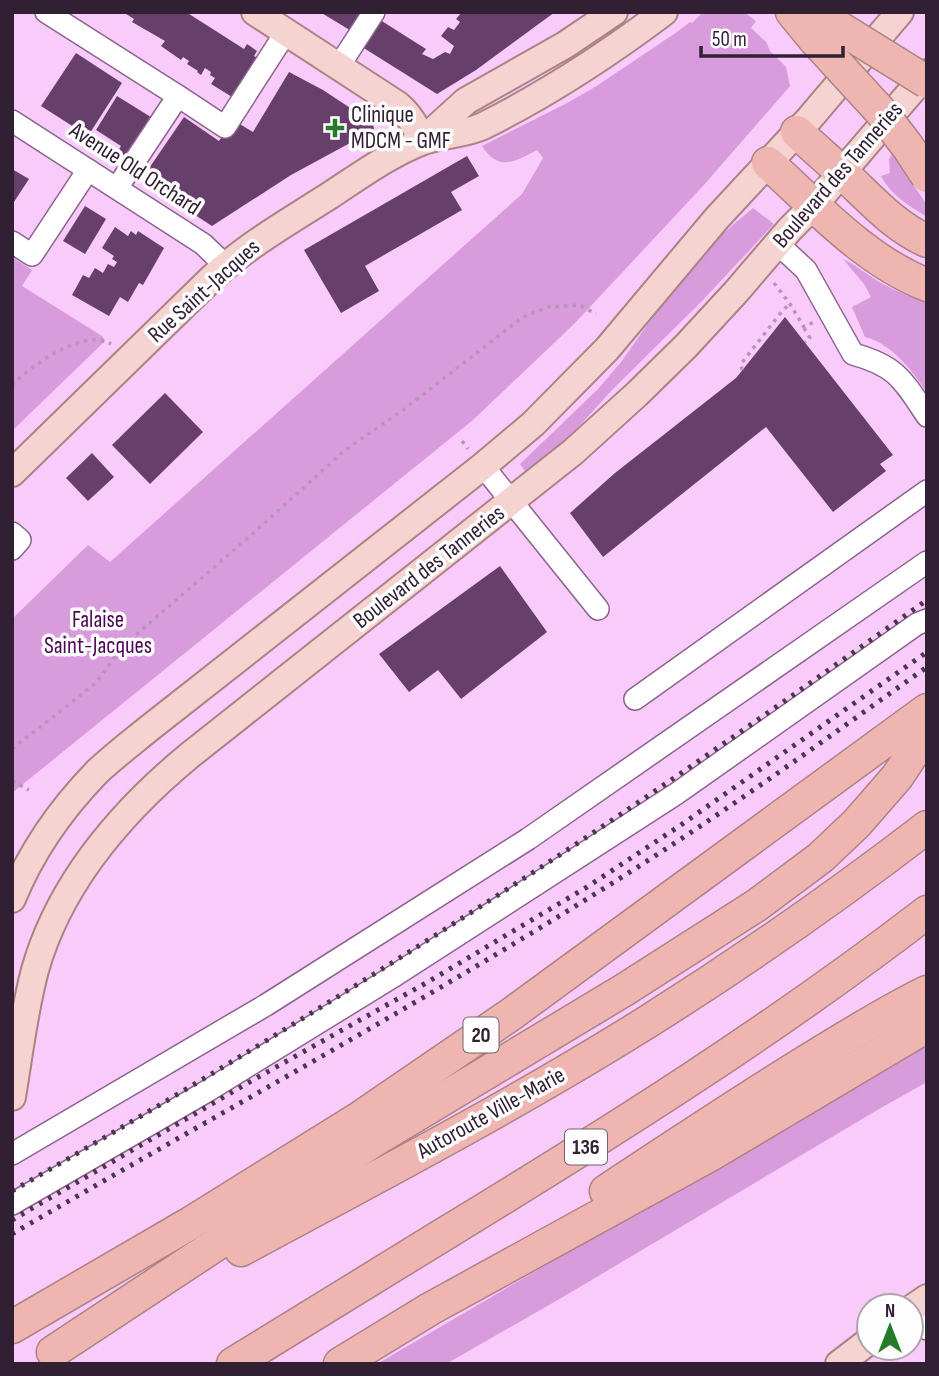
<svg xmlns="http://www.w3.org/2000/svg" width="939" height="1376" font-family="'Sofia Sans Condensed',sans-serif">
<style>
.green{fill:#d89cdd}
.building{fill:#66406a}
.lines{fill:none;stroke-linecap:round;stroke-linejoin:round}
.minor-casing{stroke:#8b638e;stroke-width:24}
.major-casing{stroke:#ac8285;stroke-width:30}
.highway-casing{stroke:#ac8285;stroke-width:35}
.path{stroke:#b894ba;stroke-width:3.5;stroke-dasharray:3.5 5;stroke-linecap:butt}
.minor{stroke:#fff;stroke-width:21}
.major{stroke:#f5d3d0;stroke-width:26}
.highway{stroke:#efb6b1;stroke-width:32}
.rail{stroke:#4a364d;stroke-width:5;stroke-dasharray:3.5 7;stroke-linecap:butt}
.highway-bridge-casing{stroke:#ac8285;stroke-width:35;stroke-linecap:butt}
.highway-bridge{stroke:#efb6b1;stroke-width:32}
.poi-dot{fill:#247b28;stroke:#fdfdfd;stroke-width:2.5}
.labels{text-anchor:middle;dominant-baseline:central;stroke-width:7;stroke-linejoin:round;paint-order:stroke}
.shield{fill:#fdfdfd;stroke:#6e6270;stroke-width:2}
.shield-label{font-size:21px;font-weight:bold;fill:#312033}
.poi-label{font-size:23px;fill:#312033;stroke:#fdfdfd;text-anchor:start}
.street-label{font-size:23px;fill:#312033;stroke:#fdfdfd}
.park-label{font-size:23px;fill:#4c0453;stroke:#fdfdfd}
</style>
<rect width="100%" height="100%" fill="#f8cbfb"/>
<!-- green -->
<g class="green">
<path d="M 703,12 L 744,12 L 756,21 L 751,28 L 766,42 L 770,51 L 786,67 L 790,86 L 703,186 L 574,324 L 473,420 L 12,793 L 12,619 L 88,545 L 110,562 L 522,194 L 543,158 L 537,150 C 514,162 499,172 482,146 L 567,103 L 595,87 L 677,32 L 690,22 L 692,23 Z"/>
<path d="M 893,153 L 926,204 L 927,217 C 909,206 890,194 881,176 L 890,173 L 889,159 Z"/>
<polygon points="753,208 774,224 702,301 612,390 573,433 528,475 520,464 598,389 621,362 669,294 720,236"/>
<polygon points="12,257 32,270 22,286 102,336 105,341 12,431"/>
<path d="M 843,259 C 857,266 868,275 881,283 C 896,291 911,297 927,303 L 927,393 C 912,370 892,344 865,337 L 852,307 L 871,297 L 864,284 Z"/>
<polygon points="927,1044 927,1082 879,1109 563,1297 446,1364 377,1364 890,1063"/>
</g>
<!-- building -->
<g class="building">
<polygon points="123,12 186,12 244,49 247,44 257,51 254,56 262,61 237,100 211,84 215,78 210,75 211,72 205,68 201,75 197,72 198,71 187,64 189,61 183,57 181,60 161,46 165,41 132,22 134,19"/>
<polygon points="320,12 365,12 353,32"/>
<polygon points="462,12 555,12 476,70 437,94 359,45 377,18 426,49 422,54 433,59 445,52 450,54 454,46 441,36 448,27 454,30 460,22 456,19"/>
<polygon points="76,53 122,83 88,136 41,106"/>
<polygon points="289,72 323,90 373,123 374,130 291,175 212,226 141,180 184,117 219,141 233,120 253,132"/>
<polygon points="117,96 154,119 129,159 118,151 121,146 96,130"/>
<polygon points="467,156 479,176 451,192 462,210 365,266 379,291 341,313 304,250"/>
<polygon points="12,169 29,179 12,205"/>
<polygon points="85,206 106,219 85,254 63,241"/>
<polygon points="115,227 128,236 131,231 136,235 138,231 164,248 143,285 139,283 128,302 120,297 109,316 72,295 83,275 89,278 95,268 103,273 108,264 114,267 117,262 112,259 114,256 102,248"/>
<polygon points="785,317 893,455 880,464 886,471 833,512 766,427 603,557 570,513 615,473 736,378"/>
<polygon points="165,393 203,432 150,484 112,445"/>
<polygon points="92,453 114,477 88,501 66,478"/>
<polygon points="500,566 547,632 461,699 438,670 409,692 379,654"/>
</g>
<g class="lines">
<!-- minor casing -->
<g class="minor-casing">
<g id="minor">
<polyline points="46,12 178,96 117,188"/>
<polyline points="339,66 374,12"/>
<polyline points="178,96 225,127 286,32"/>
<polyline points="12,121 203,244 226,266"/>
<polyline points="12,242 32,255 88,170"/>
<path d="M 778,244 L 806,270 L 853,354 C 897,366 903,380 927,416"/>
<polyline points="483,466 598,609"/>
<polyline points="12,533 20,540 12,549"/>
<polyline points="635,699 927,491"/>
<polyline points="12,1154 266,1005 528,839 927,562"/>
<polyline points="12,1204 204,1093 394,976 676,794 917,624 927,620"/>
<polyline points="914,1307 920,1314 927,1329"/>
</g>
</g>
<!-- major casing -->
<g class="major-casing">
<g id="major">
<path d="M 255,12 L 398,105 C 410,115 416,127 422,141"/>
<polyline points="423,140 466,101 565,45 614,12"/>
<path d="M 12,473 L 211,279 C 246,246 288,222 329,196 C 358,177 388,155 421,142 C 440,134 464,135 483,126 C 547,94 607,55 664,12"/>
<path d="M 12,899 C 31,852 62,808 97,772 C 113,757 131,743 147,730 L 483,466 L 533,424 L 607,349 L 717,218 L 809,119 L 900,12"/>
<path d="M 12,1097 C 19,1055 24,1011 35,970 C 60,882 121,812 190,755 L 573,452 L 637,394 L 686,346 L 735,293 L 790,229 L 814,205 L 927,73"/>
<polyline points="911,1309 927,1298"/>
<polyline points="839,1364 869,1341"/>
</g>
</g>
<!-- highway casing -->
<g class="highway-casing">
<g id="highway">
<polyline points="792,12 815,40"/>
<path d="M 797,132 C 814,148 832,163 850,180 C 874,203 896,227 927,241"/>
<path d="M 768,163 C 817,207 864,260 927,285"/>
<path d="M 606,1191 C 671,1148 736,1105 802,1064 C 843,1039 884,1013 927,992"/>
<path d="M 241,1250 C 376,1177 513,1106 644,1024 C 741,963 836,897 927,827"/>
<polyline points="12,1327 189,1224 361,1117 510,1015 927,710"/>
<polyline points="53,1352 373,1141 624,990 757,905 820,858 856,824 897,777 927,732"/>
<path d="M 233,1364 C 304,1321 375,1277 446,1233 C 610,1133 774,1030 927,912"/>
<polyline points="340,1364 430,1309 710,1155 927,1026"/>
</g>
</g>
<!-- path -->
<g class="path">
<polyline points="774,283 790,304 804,327 814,322"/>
<polyline points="804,328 810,338 805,342"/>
<polyline points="742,370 741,364 783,310 790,304"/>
<path d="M 12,385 C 31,366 84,327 111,344"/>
<polyline points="462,441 468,449"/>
<polyline points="12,749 96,683 123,646 248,538 344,451 403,410 523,317 548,307 579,305 596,314"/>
<polyline points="12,781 29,790"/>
</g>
<!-- minor -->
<use href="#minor" class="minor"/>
<!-- major -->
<use href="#major" class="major"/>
<!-- highway -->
<use href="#highway" class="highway"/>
<!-- rail -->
<g class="rail">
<path d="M 12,1191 C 194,1087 373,977 549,862 C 677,778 802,689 927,600"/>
<polyline points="12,1220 253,1080 426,983 587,887 678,827 927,652"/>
<path d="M 12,1234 C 219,1113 430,999 633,870 C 734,806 830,736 927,667"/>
</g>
<!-- highway-bridge casing -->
<g class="highway-bridge-casing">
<g id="highway-bridge">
<polyline points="827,20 927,82"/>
<polyline points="815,40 882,113 908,147 927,176"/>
</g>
</g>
<!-- highway-bridge -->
<use href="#highway-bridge" class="highway-bridge"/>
</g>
<!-- markers -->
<path class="poi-dot" d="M331.5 117.5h7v7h7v7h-7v7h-7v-7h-7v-7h7z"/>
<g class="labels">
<!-- shield labels -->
<g class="shield">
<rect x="463.5" y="1017.5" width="35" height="35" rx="5"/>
<rect x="565" y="1129.5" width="42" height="35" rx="5"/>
</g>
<g class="shield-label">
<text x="481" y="1035">20</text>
<text x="586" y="1147">136</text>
</g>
<!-- poi labels -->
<g class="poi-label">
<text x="351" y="115">Clinique<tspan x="351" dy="26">MDCM - GMF</tspan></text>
</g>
<!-- street labels -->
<g class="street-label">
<text transform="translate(135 169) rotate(33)">Avenue Old Orchard</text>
<text transform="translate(838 175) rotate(-49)">Boulevard des Tanneries</text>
<text transform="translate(204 291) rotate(-42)">Rue Saint-Jacques</text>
<text transform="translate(429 567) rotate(-38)">Boulevard des Tanneries</text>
<text transform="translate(491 1113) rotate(-29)">Autoroute Ville-Marie</text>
</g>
<!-- park labels -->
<g class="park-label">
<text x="98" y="620">Falaise<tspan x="98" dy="26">Saint-Jacques</tspan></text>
</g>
</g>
<!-- border -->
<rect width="939" height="1376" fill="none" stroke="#312033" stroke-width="28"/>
<!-- north arrow -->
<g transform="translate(890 1327)"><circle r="33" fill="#fdfdfd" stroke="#aba5ac" stroke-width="2"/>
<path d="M0-5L12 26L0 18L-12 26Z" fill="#247b28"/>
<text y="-10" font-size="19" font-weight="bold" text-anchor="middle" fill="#312033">N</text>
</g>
<!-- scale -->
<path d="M701 46v10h142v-10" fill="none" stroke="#312033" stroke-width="3.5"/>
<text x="712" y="46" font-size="21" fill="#312033" stroke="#fdfdfd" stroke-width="5" paint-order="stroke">50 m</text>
</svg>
